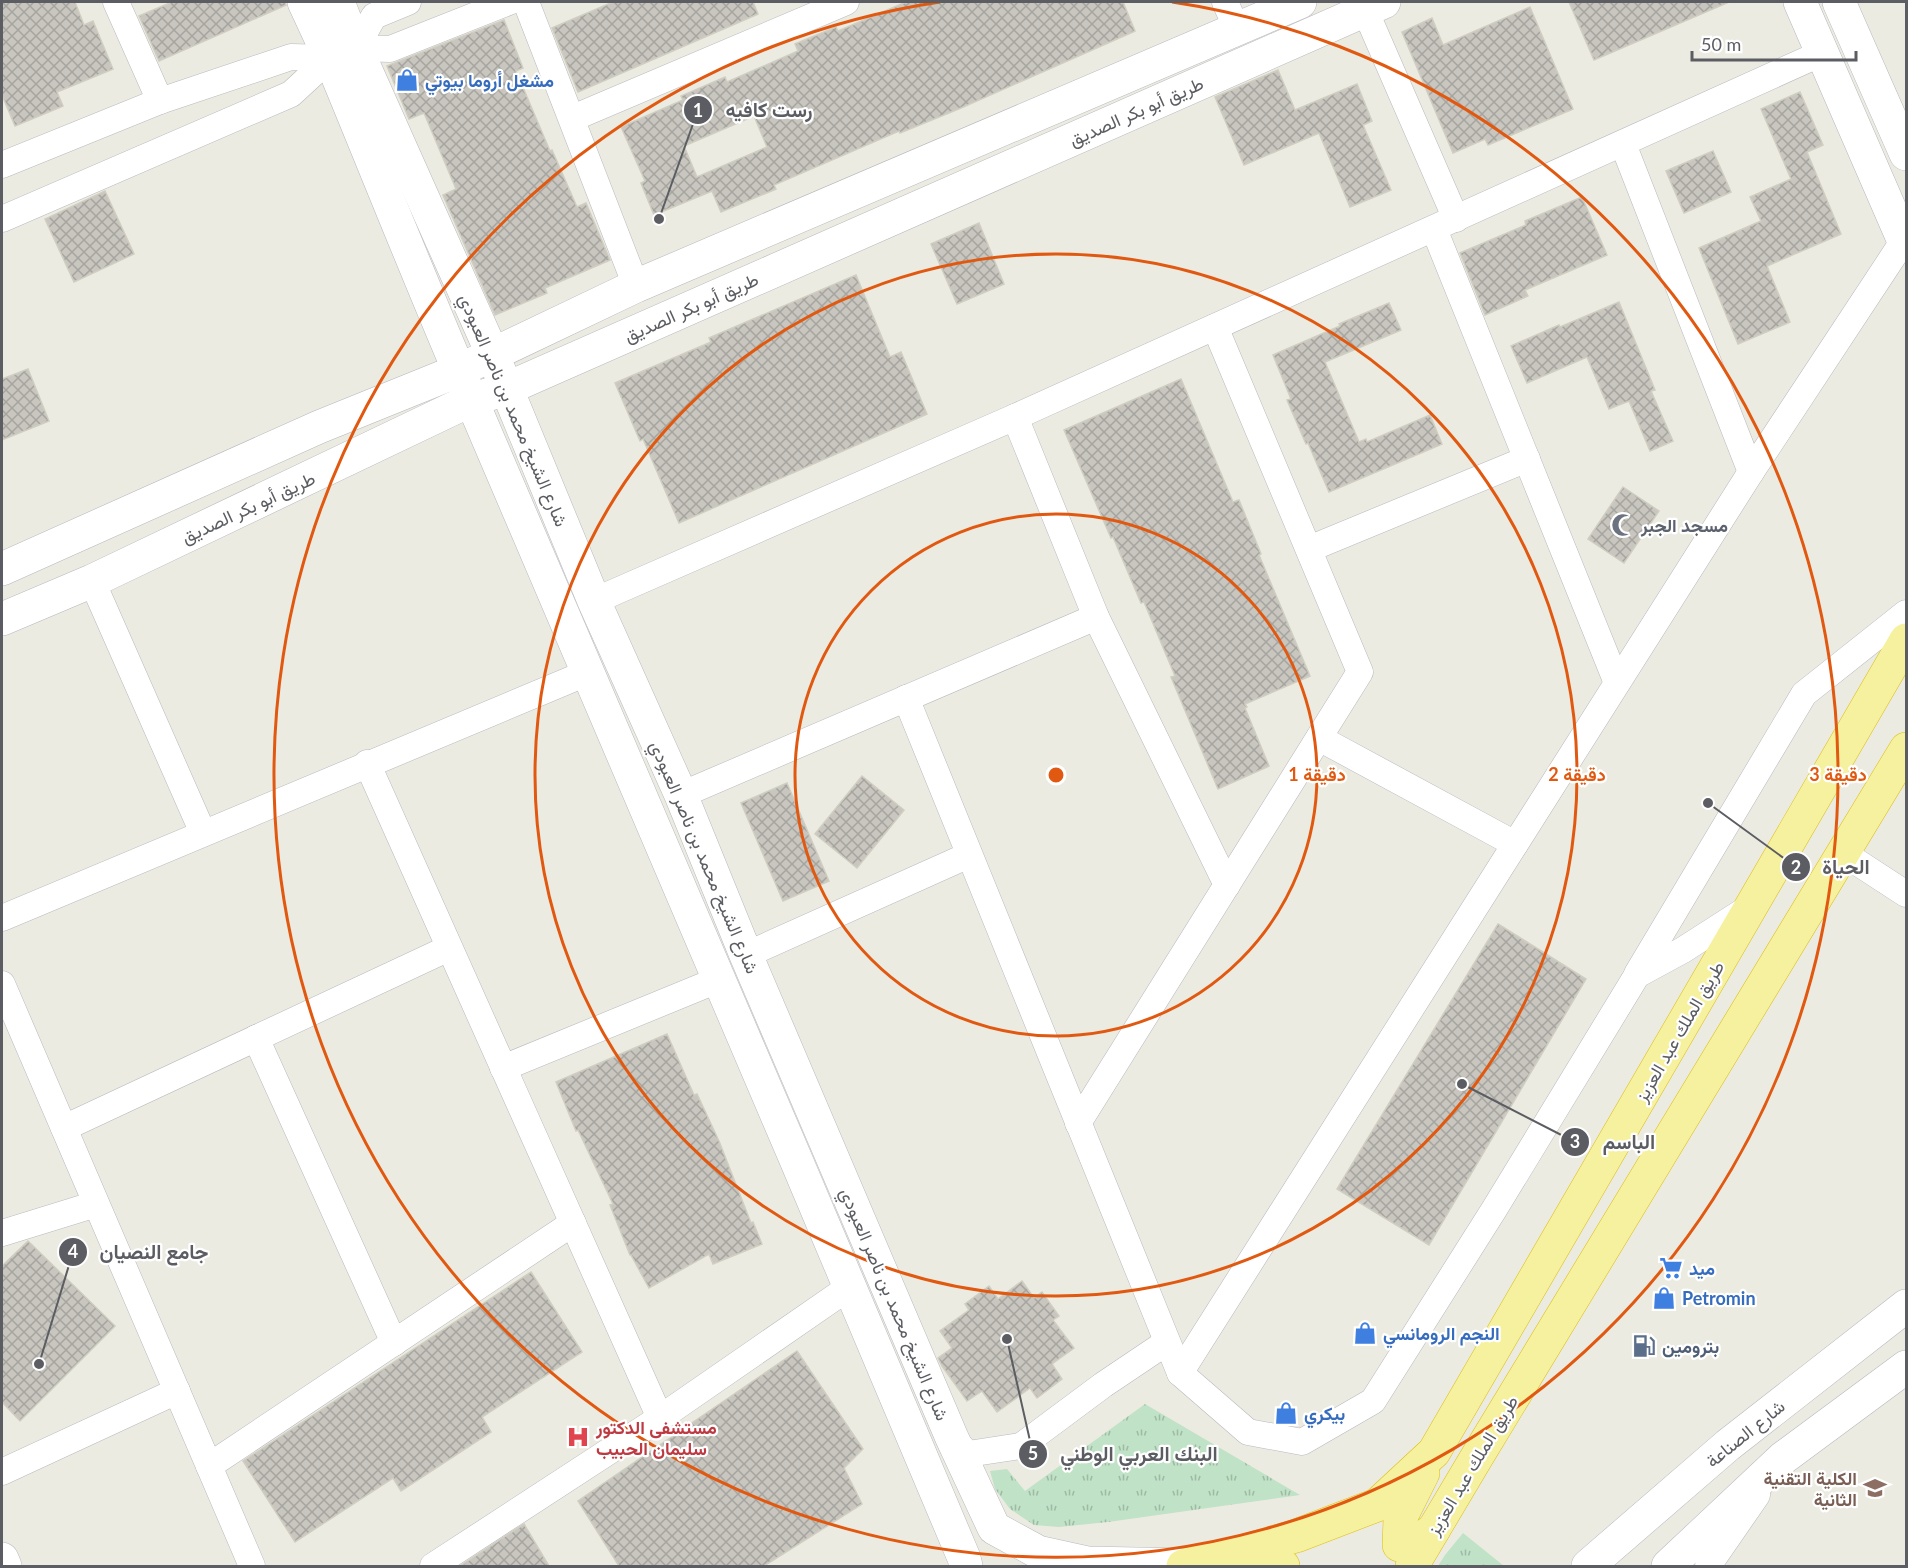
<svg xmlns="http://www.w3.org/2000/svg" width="1908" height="1568" font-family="Lato,Vazirmatn,sans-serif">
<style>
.grass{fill:url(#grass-tufts)}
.building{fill:url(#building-cross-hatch);stroke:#d0cec1;stroke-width:1.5;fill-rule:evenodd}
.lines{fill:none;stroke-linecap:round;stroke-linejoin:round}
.minor-casing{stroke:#b8b9be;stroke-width:27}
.tertiary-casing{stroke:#b8b9be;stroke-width:34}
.secondary-casing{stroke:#b6b7bd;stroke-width:34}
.trunk-casing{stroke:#dcbd12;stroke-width:34}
.minor{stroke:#fff;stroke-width:26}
.tertiary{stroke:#fff;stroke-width:33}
.secondary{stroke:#fff;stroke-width:33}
.trunk{stroke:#f6f19e;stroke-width:33}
.ring{fill:none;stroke:#e15910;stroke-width:3}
.labels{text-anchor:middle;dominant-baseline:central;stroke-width:4.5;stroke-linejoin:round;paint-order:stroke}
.shop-label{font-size:18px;font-weight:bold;fill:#366cbe;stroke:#fff;text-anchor:start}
.street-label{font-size:18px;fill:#5b5d62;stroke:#fff}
.worship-label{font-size:18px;font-weight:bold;fill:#5b616d;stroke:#fff;text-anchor:start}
.service-label{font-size:18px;font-weight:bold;fill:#4e5e75;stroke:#fff;text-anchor:start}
.health-label{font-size:18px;font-weight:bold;fill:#be3a42;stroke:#fff;text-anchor:start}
.education-label{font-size:18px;font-weight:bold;fill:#785e54;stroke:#fff;text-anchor:end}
.centre{fill:#e15910;stroke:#fff;stroke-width:3}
.ring-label{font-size:18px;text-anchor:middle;font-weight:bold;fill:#e15910;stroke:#fff;stroke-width:4.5;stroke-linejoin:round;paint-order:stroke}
.leader{fill:none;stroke:#5b5d62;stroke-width:2}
.callout-dot{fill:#5b5d62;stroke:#fff;stroke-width:2}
.mark-label{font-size:18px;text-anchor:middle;font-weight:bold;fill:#fff}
.callout-label{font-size:20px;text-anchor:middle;font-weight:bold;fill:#5b5d62;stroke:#fff;stroke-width:4.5;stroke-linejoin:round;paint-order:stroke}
</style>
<defs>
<pattern id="grass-tufts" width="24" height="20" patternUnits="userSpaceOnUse" patternTransform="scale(1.5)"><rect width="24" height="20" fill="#c0e2c6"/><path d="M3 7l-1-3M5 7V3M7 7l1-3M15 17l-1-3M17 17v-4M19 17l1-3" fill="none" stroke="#9fbaa4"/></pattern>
<pattern id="building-cross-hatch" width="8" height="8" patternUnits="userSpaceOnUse" patternTransform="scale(1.5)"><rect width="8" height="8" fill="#c8c6bf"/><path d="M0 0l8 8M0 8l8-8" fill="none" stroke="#a5a49f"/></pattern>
</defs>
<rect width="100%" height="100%" fill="#ecebe2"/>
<!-- grass -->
<g class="grass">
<polygon points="1145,1404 1300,1495 1108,1522 1059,1527 1034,1525 1010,1509 995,1489 990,1471 1007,1469 1025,1491"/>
<polygon points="1463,1533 1504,1566 1438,1566 1445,1555"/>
</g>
<!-- building -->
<g class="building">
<polygon points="2,2 75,2 84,25 93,21 113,69 57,92 63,106 15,126 2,95"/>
<polygon points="172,2 285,2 286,5 159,61 139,16"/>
<polygon points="613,2 753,2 758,14 578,92 552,28"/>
<path d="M 906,2 L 1123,2 L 1135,31 L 961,108 L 900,133 L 899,131 L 774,185 L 776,189 L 721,212 L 712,191 L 654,215 L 641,183 L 645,181 L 621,127 L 683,100 L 681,96 L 725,77 L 727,82 L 798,51 L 795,44 L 836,27 L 838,31 ZM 754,116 L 767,147 L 697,177 L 684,146 Z"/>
<polygon points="1569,2 1729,2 1594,60"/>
<polygon points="1530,7 1573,109 1488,145 1485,139 1453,153 1402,32 1432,18 1443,45"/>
<polygon points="504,20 523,68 516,71 550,151 552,150 577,207 586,203 610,260 545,288 547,293 495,315 443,195 456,189 424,113 409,119 387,66"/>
<polygon points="1278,70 1295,110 1357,84 1372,121 1363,125 1391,190 1350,207 1319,133 1244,165 1215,97"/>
<polygon points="1800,92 1823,145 1807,152 1841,234 1767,266 1790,322 1738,344 1699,248 1761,221 1750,197 1791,179 1761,109"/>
<polygon points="1713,151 1731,192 1684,213 1666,171"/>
<polygon points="105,191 134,254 74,282 45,219"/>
<polygon points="1582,197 1607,255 1525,290 1528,296 1485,315 1460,253 1526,225 1525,221"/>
<polygon points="979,223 1004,284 957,304 931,244"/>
<polygon points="856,275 890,357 901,352 927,414 679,523 643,439 640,441 615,383 711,342 709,338"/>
<polygon points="1619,302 1655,390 1651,391 1673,441 1650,451 1629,401 1609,409 1587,357 1527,383 1511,346 1559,325 1560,327"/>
<polygon points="1389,303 1401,330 1325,362 1359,442 1366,439 1367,442 1430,415 1442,444 1329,492 1308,443 1306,444 1287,400 1291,399 1273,355 1340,326 1339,324"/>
<polygon points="28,369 49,421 2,440 2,379"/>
<polygon points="1181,379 1233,502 1239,500 1261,554 1259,555 1310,676 1245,704 1247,707 1245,708 1269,766 1218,789 1171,677 1175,676 1144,602 1141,603 1113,537 1111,538 1064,430"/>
<polygon points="1623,487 1659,511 1624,563 1588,539"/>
<polygon points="862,776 904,810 857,868 815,834"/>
<polygon points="787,783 829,881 783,901 741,803"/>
<polygon points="1498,924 1586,979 1429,1245 1337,1189"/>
<polygon points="667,1034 694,1095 697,1094 719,1141 751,1223 753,1222 762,1244 713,1264 709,1254 649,1288 631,1255 630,1255 610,1205 613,1204 578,1130 576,1131 556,1082"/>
<polygon points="28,1241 115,1326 20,1421 2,1402 2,1266"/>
<polygon points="531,1272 582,1352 482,1417 491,1432 401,1491 393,1478 295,1542 243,1461"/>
<polygon points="1022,1281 1034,1298 1042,1292 1059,1316 1053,1320 1074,1348 1052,1364 1062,1379 1037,1398 1030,1388 997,1412 982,1391 967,1401 942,1366 938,1358 952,1348 940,1331 969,1310 965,1304 989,1286 998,1299"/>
<polygon points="797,1351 863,1449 844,1468 862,1504 764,1566 619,1566 578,1501"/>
<polygon points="524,1524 549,1566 460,1566"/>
</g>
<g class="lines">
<!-- minor casing -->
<g class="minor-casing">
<g id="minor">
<polyline points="116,2 160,101"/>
<polyline points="408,2 374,16 356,48 390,49 509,2"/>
<polyline points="526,2 636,286"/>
<polyline points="1225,2 1237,29"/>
<polyline points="1365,10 1456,219"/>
<polyline points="573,118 846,2"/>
<polyline points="1623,144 1751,472"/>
<polyline points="2,165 160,101 291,57 330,58"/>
<polyline points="2,219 291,94 330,58"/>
<polyline points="1434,229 1617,683"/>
<polyline points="1015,417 1096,617 1227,885"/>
<polyline points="1309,549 1527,459"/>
<polyline points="92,581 203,833"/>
<polyline points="594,601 1015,417 1822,53"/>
<polyline points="906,698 1180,1373"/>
<polyline points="1319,738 1515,844"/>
<polyline points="367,763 660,1418"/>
<polyline points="681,795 1096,617"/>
<polyline points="1843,853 1906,894"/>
<polyline points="1750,907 1683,950 1637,975 1495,1208 1373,1401 1302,1442 1248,1432 1180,1373 1751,472 1904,240"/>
<polyline points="2,918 589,672"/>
<polyline points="746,955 969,855"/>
<polyline points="1637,974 1804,694 1906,613"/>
<polyline points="2,984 252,1566"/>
<polyline points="256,1038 394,1343"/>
<polyline points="503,1068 720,979"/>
<polyline points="1078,1123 1360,672 1215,327"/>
<polyline points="64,1128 449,948"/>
<polyline points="2,1233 96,1204"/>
<polyline points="952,1438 968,1454 1021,1446 1103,1385 1167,1342"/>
<polyline points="209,1466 573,1223"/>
<polyline points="2,1472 177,1391"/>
<polyline points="433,1566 660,1418 851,1286"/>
<polyline points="1708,1566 1757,1495"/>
</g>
</g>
<!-- tertiary casing -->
<g class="tertiary-casing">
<g id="tertiary">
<path d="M 304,2 L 330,58 C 378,174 424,290 474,406 C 638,790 803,1173 964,1558 L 966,1566"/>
<polyline points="338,2 356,48 492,353 594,601 681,795 746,955 952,1438 994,1528 1038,1552 1088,1563 1186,1565"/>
<polyline points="2,1559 5,1566"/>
<polyline points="1588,1566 1728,1445 1906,1306"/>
<polyline points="1668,1566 1783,1458 1906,1367"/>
</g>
</g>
<!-- secondary casing -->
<g class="secondary-casing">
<g id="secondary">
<polyline points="1800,2 1906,246"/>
<polyline points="1839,2 1906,154"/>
<polyline points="2,569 319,427 460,370 636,286 1300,2"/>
<polyline points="2,619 92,581 471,400 506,389 1384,2"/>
</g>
</g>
<!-- trunk casing -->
<g class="trunk-casing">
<g id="trunk">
<polyline points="1423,1473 1400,1519 1399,1545 1413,1545 1434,1529"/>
<polyline points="1212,1560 1296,1536 1377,1505 1434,1452 1906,640"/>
<path d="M 1183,1566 C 1211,1555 1254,1558 1283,1566"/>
<polyline points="1412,1566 1478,1455 1906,749"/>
</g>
</g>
<!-- minor -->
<use href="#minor" class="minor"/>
<!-- tertiary -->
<use href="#tertiary" class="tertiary"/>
<!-- secondary -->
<use href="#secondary" class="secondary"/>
<!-- trunk -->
<use href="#trunk" class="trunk"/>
</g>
<!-- distance rings -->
<g class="ring">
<circle cx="1056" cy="775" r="261"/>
<circle cx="1056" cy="775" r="521"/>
<path d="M1172 2A782 782 0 1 1 940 2"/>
</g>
<!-- icons -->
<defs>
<g id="shop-bare" transform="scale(1.8)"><path d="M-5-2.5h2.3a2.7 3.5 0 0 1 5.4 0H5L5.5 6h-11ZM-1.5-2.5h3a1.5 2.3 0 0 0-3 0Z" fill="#3f7fe0" stroke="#fff" stroke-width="2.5" paint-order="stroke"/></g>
<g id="mosque-bare" transform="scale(1.8)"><path d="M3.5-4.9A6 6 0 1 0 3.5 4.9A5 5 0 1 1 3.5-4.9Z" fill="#6b7280" stroke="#fff" stroke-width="2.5" paint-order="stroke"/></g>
<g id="supermarket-bare" transform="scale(1.8)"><path d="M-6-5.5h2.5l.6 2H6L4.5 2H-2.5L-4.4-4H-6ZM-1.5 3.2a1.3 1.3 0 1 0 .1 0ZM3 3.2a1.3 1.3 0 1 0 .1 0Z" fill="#3f7fe0" stroke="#fff" stroke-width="2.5" paint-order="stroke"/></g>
<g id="fuel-bare" transform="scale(1.8)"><path d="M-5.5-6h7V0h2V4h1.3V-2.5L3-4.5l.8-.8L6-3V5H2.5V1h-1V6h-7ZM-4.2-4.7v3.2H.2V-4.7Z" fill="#5c6f8a" stroke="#fff" stroke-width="2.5" paint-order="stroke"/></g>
<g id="hospital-bare" transform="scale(1.8)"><path d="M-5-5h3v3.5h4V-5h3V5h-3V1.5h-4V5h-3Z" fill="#e0444e" stroke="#fff" stroke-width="2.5" paint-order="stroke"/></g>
<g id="university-bare" transform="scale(1.8)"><path d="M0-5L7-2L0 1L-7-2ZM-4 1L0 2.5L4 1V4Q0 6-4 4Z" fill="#8d6e63" stroke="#fff" stroke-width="2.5" paint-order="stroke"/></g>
</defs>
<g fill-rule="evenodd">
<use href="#shop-bare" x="407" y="80"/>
<use href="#mosque-bare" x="1623" y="525"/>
<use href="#supermarket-bare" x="1671" y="1268"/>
<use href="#shop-bare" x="1664" y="1298"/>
<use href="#shop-bare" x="1365" y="1333"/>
<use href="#fuel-bare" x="1644" y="1346"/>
<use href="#shop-bare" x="1286" y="1413"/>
<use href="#hospital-bare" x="578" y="1437"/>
<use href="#university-bare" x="1875" y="1488"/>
</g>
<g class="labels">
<!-- shop labels -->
<g class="shop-label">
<text x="425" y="80">مشغل أروما بيوتي</text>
<text x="1689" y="1268">ميد</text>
<text x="1682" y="1298">Petromin</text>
<text x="1383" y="1333">النجم الرومانسي</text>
<text x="1304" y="1413">بيكري</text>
</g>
<!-- street labels -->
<g class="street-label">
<text transform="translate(1136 111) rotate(-24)">طريق أبو بكر الصديق</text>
<text transform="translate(691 307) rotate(-24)">طريق أبو بكر الصديق</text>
<text transform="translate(514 410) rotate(67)">شارع الشيخ محمد بن ناصر العبودي</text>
<text transform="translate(248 507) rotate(-25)">طريق أبو بكر الصديق</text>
<text transform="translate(705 857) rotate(67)">شارع الشيخ محمد بن ناصر العبودي</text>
<text transform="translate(1679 1031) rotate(-60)">طريق الملك عبد العزيز</text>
<text transform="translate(895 1304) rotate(67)">شارع الشيخ محمد بن ناصر العبودي</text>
<text transform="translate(1745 1433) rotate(-39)">شارع الصناعة</text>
<text transform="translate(1472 1465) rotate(-59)">طريق الملك عبد العزيز</text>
</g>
<!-- worship labels -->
<g class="worship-label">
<text x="1641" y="525">مسجد الجبر</text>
</g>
<!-- service labels -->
<g class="service-label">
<text x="1662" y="1346">بترومين</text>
</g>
<!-- health labels -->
<g class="health-label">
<text x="596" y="1427">مستشفى الدكتور<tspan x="596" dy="21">سليمان الحبيب</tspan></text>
</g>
<!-- education labels -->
<g class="education-label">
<text x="1857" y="1478">الكلية التقنية<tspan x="1857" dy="21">الثانية</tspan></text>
</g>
</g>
<circle cx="1056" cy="775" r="9" class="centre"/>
<g class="ring-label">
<text x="1317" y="781">1 دقيقة</text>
<text x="1577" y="781">2 دقيقة</text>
<text x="1838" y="781">3 دقيقة</text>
</g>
<!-- callouts -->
<path class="leader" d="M659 219L698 110M1708 803L1796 867M1462 1084L1575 1142M39 1364L73 1252M1007 1339L1033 1454"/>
<g class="callout-dot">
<circle cx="659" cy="219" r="6"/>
<circle cx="1708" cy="803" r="6"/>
<circle cx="1462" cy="1084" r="6"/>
<circle cx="39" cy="1364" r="6"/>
<circle cx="1007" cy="1339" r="6"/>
<circle cx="698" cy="110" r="15"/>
<circle cx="1796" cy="867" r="15"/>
<circle cx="1575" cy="1142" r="15"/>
<circle cx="73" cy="1252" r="15"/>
<circle cx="1033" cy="1454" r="15"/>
</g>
<g class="mark-label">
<text x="698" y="117">1</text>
<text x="1796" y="874">2</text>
<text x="1575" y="1148">3</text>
<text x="73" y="1258">4</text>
<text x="1033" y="1460">5</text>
</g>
<g class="callout-label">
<text x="769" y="117">رست كافيه</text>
<text x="1846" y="874">الحياة</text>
<text x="1629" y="1149">الباسم</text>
<text x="154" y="1259">جامع النصيان</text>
<text x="1139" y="1461">البنك العربي الوطني</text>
</g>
<!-- border -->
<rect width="1908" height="1568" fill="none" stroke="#5b5d62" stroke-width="6"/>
<!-- scale -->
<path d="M1692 51v9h164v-9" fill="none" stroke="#5b5d62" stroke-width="3"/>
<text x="1701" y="51" font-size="18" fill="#5b5d62" stroke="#ffffff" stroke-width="4.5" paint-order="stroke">50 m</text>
</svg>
